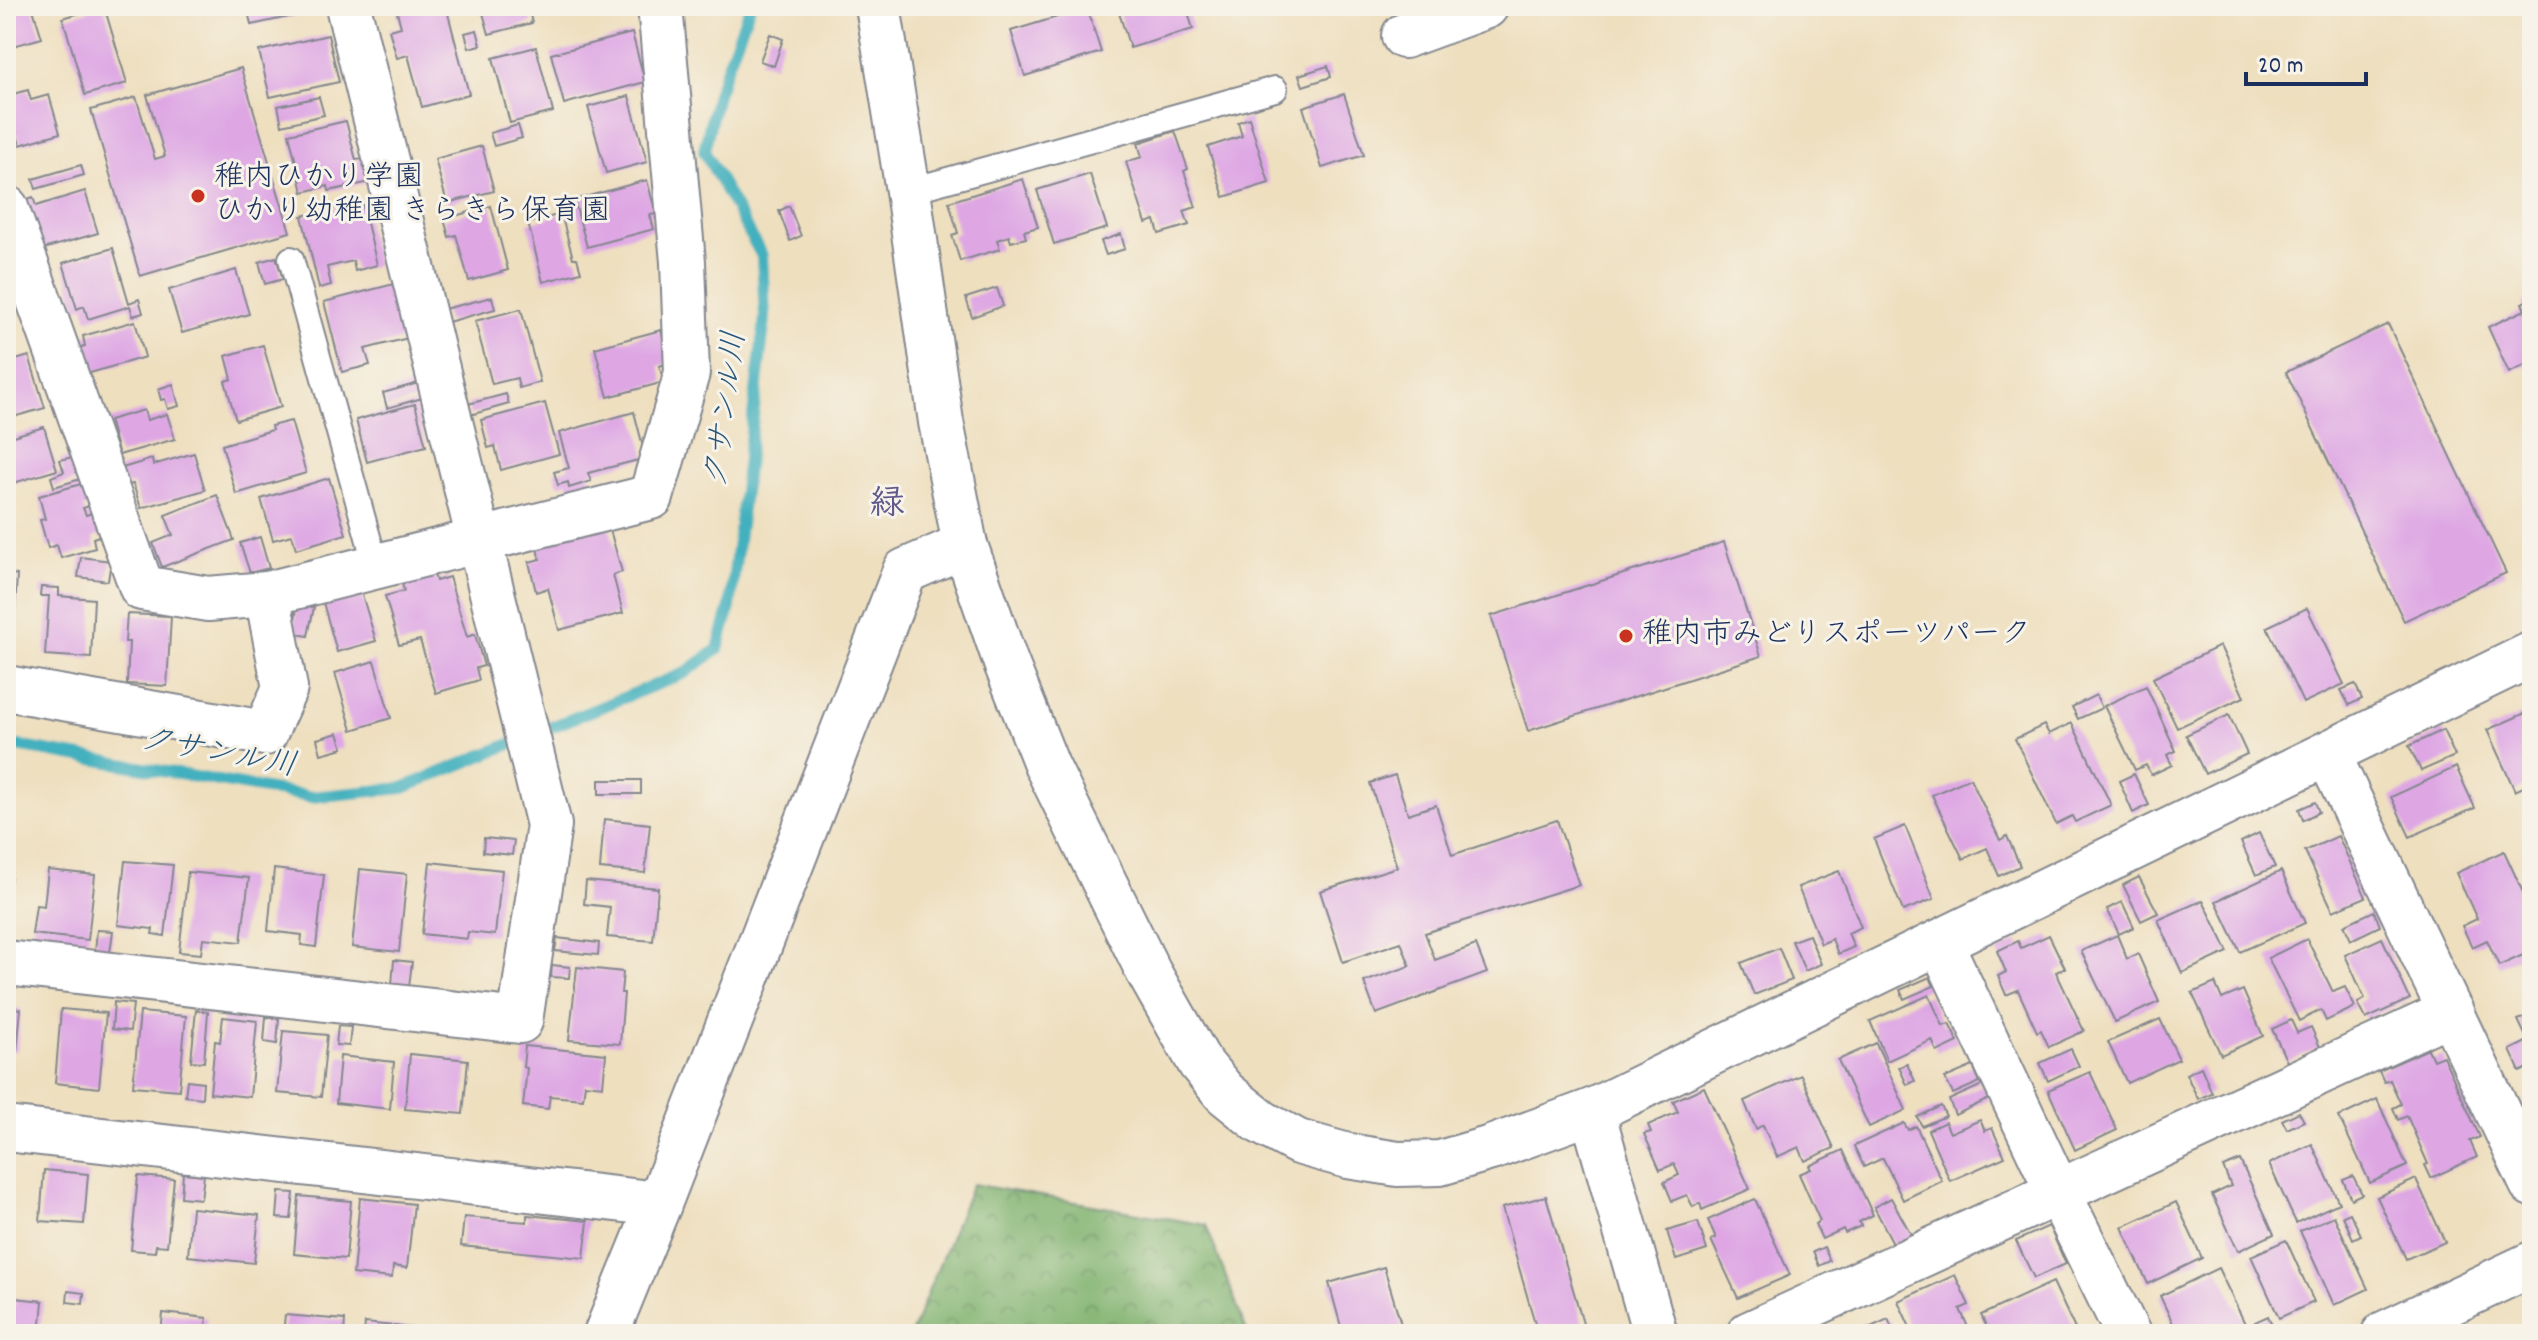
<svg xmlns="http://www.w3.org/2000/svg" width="2538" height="1340" font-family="Dekko,'Klee One',sans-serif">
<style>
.forest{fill:url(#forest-crowns);stroke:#4c7065;stroke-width:2}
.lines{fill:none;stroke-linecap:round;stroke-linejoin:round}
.stream{stroke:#42b0be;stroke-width:12}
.building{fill:#dea7e4}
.service-casing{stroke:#84878e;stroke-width:28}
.minor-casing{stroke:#84878e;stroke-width:48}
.tertiary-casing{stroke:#84878e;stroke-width:48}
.service{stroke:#fff;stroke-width:24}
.minor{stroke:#fff;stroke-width:44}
.tertiary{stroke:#fff;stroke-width:44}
.poi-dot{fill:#c8321e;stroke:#f7f3e8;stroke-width:3}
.labels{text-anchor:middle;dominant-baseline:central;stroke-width:6;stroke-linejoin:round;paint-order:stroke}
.poi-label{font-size:30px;fill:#1b2f5e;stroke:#f7f3e8;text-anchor:start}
.water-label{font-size:32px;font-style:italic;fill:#27567b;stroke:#f7f3e8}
.quarter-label{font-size:34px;font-weight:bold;fill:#5f598d;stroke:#f7f3e8}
</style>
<defs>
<pattern id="forest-crowns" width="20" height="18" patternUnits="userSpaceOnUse" patternTransform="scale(2)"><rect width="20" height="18" fill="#7db16c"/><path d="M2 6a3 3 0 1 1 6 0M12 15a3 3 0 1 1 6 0" fill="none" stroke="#66905c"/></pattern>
</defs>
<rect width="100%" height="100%" fill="#f7f3e8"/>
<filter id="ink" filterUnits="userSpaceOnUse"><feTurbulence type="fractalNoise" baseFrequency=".0125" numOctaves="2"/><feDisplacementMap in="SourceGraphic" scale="16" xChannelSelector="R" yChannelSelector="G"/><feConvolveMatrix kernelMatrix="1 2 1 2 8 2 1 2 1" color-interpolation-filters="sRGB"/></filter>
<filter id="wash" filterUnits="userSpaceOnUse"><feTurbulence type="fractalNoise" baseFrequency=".006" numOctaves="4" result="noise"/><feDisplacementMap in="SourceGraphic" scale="32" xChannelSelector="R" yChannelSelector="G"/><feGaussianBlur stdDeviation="1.8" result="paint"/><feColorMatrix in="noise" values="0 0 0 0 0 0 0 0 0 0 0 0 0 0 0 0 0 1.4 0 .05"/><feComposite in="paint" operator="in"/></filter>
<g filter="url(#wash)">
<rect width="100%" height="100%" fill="#eedfbf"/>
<!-- forest -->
<polygon class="forest" points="972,1184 1206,1225 1248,1334 911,1334"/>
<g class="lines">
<!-- stream -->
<g class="stream">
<polyline points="544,730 685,673 718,649 730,607 765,318 762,256 704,151 717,94 750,6"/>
<polyline points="6,744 311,797 403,788 510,744"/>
</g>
</g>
<g id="blocks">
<!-- building -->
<g class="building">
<polygon points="6,6 32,6 42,38 6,48"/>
<polygon points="104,6 127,83 85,95 63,18"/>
<polygon points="247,6 301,6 303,14 251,25"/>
<polygon points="421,6 446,6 469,94 422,107 408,55 397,58 389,30 401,27 397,12"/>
<polygon points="481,6 528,6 532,23 489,34"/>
<polygon points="1117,6 1186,6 1193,29 1130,48"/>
<polygon points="1087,8 1101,52 1025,76 1011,31"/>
<polygon points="477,30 481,45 469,48 465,33"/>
<polygon points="632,33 645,82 564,104 551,54"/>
<polygon points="770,34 783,39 774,66 760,61"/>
<polygon points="328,35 339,82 270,97 259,51"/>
<polygon points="536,47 553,112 510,123 493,58"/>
<polygon points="1328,66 1331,77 1303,86 1299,75"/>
<polygon points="241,68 290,232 140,276 91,110 136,97 155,159 165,156 147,95"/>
<polygon points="28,90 31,100 49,95 60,133 20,145 14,125 6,128 6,96"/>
<polygon points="1344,94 1364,155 1322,168 1303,107"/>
<polygon points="629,96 647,162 606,173 588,107"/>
<polygon points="319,97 324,115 282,125 278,106"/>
<polygon points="1249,118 1269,183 1224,197 1208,147 1242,136 1238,122"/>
<polygon points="346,121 356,160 364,159 370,182 329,191 328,186 303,192 289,134"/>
<polygon points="518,125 522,138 494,146 490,133"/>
<polygon points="1175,131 1188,169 1184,171 1196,207 1184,211 1189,225 1159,234 1155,220 1146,223 1126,162 1142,157 1138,143"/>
<polygon points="482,146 494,191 447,203 435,159"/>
<polygon points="81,165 84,175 36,189 33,179"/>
<polygon points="1090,174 1107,228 1054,244 1037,190"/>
<polygon points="1023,179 1038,227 1024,231 1026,238 1011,242 1009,236 997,240 1000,249 960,261 952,235 958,233 949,202"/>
<polygon points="647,180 656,214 650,215 654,229 587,247 574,200"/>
<polygon points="85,191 98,233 40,250 19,202 33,197 36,206"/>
<polygon points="362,202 377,265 355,271 353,261 327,267 331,285 319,288 302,216"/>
<polygon points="491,206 508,270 469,281 456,235 449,237 444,219"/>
<polygon points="789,206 801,236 790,241 779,211"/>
<polygon points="561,214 573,258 577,258 581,272 543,282 528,223"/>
<polygon points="1121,234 1125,249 1106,255 1101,241"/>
<polygon points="113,248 129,303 139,299 143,313 133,316 130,306 88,319 84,306 77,309 63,263"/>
<polygon points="276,257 283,279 265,284 259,262"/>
<polygon points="236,270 249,314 182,333 169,290"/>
<polygon points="394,284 408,338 365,349 370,365 342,372 324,302"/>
<polygon points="997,288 1003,306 972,317 966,298"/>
<polygon points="492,297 495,309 448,322 444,309"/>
<polygon points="2532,299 2532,362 2509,373 2488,327 2525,310 2522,303"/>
<polygon points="521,309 540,382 519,388 517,378 492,384 475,321"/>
<polygon points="135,321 145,357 83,375 75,349 85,346 83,336"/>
<polygon points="2388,324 2506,573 2404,621 2286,372"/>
<polygon points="661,330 670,363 659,366 664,382 608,397 595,348"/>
<polygon points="263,345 281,407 236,420 225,381 232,379 226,356"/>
<polygon points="29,356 45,408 6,419 6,363"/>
<polygon points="422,382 426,397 387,408 383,393"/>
<polygon points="173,384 179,406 168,409 165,399 161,400 158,389"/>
<polygon points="506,394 509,404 470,415 468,404"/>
<polygon points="545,403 559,454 501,470 495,446 488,448 481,420"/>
<polygon points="415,404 426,446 367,462 356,420"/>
<polygon points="144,410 147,420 167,414 175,439 119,455 109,420"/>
<polygon points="634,412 646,458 588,473 591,481 569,488 568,482 558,485 554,472 569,468 559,433"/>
<polygon points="291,421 306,473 236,494 222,445 272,430 271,426"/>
<polygon points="44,427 57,470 7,485 6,438"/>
<polygon points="194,453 205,490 141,508 133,484 124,486 119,469 152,459 153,465"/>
<polygon points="77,456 84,478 54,487 51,477 64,472 60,460"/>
<polygon points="329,478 346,534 296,549 292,535 273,540 261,499"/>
<polygon points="88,482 95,504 83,508 86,515 95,512 102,535 93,538 95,548 61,558 57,545 48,548 40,520 45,519 39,496"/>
<polygon points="217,495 234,540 162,567 153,543 173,535 165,515"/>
<polygon points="608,523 622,572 613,575 623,613 559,630 548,588 536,592 529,562 540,559 535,542"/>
<polygon points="260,537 269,568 250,573 240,543"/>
<polygon points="1724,542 1761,656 1528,731 1491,616"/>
<polygon points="81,557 111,561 108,581 78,577"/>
<polygon points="433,570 436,581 449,577 467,637 475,634 484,666 476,668 479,680 436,693 420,640 399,645 385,596 404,591 401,580"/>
<polygon points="6,574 17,575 13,644 6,644"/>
<polygon points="41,587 59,588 59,596 94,599 91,658 45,655 49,596 40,596"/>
<polygon points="360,588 376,641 337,652 322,599"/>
<polygon points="298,604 314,607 308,636 292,633"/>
<polygon points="2307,608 2344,684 2303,703 2267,627"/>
<polygon points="127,614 171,616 167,686 127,684 129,642 125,642"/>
<polygon points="2220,646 2244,697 2177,728 2153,678"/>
<polygon points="374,661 391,718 352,730 335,673"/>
<polygon points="2355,684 2362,699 2349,705 2341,690"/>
<polygon points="2146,686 2176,751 2167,755 2172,765 2151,775 2146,765 2135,770 2104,706"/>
<polygon points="2096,695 2102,708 2078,719 2072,707"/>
<polygon points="2532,710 2532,783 2515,791 2487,730"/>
<polygon points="2229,715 2247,754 2205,774 2186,735"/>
<polygon points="2072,723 2111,805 2075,822 2072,816 2056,824 2015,739 2044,725 2049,734"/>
<polygon points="2443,730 2455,756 2421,771 2409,746"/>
<polygon points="338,733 343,748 321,754 317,739"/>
<polygon points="2456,767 2475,808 2410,837 2391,797"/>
<polygon points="2134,774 2149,805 2133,813 2119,781"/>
<polygon points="1395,775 1408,814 1436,805 1452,855 1557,820 1579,885 1425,933 1435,960 1476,945 1487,973 1376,1014 1364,982 1410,966 1401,942 1343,962 1320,891 1397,867 1370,783"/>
<polygon points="1970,778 2000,840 2007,836 2020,866 1999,876 1987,848 1963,859 1932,795"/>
<rect x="599" y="780" width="42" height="14"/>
<polygon points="2315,802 2319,812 2303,820 2299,809"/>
<polygon points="604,819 650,824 645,873 600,869"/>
<polygon points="1905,826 1934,899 1903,911 1874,839"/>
<polygon points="2259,833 2275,867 2256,875 2241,842"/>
<polygon points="2338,836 2366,897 2333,911 2305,851"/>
<polygon points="6,838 15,839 8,901 6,901"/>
<polygon points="484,838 514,841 512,855 483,852"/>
<polygon points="2504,851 2532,912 2532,951 2499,966 2487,940 2472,947 2462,926 2477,919 2456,873"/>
<polygon points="125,861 173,865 165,936 152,934 153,929 118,925"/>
<polygon points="430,862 502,870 495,935 468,932 467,939 422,934"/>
<polygon points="274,869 324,875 316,947 301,945 302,935 268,931"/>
<polygon points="360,869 407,874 399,952 352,947"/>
<polygon points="48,870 95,875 88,940 32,934 36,905 44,906"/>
<polygon points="1839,871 1861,927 1848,933 1854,947 1838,954 1832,939 1821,944 1798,887"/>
<polygon points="2281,871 2305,923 2240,952 2216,901"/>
<polygon points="188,872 249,878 241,942 203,938 201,954 179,952"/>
<polygon points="2139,877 2158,913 2141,921 2123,885"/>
<polygon points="586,881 658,888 653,941 607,937 610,907 584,904"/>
<polygon points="2203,900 2228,952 2182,973 2158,920"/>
<polygon points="2122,902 2134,927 2119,934 2107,909"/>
<polygon points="2374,911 2380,926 2351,940 2344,925"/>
<polygon points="97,930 113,931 110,953 95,952"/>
<polygon points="1809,935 1821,964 1805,971 1792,941"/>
<polygon points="2049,935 2065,968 2056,972 2084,1031 2049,1047 2041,1030 2037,1032 2018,990 2006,995 1998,976 2006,972 1997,951 2018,941 2021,948"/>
<polygon points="2117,935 2127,959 2138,954 2159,1002 2115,1022 2081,951"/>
<polygon points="557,938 599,943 598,955 555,951"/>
<polygon points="2382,938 2410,999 2366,1019 2358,1003 2365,999 2345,955"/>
<polygon points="2307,939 2333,992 2345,987 2355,1007 2326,1021 2321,1010 2299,1021 2268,958"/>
<polygon points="1779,948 1792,980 1754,995 1741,963"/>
<polygon points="394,960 412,962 409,987 392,985"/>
<polygon points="552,965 570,967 569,978 551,977"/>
<polygon points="577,967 623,972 621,993 624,993 620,1044 569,1040"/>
<polygon points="1930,977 1934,986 1904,999 1900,990"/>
<polygon points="2215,983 2222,999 2243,990 2263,1036 2221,1055 2192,993"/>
<polygon points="1929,995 1943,1026 1949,1024 1958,1042 1937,1052 1932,1040 1887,1061 1870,1021"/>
<polygon points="114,1002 133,1004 130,1031 112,1029"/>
<polygon points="6,1007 21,1009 17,1051 6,1050"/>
<polygon points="61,1009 106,1013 99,1088 55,1083"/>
<polygon points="196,1010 208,1012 204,1062 191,1061"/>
<polygon points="140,1012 186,1016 179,1090 133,1086"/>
<polygon points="2532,1014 2532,1066 2520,1072 2510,1050 2528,1041 2518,1020"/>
<polygon points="223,1017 257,1021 250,1097 210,1093 215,1041 220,1042"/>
<polygon points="266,1017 279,1019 277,1044 264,1042"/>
<polygon points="2160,1019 2179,1059 2127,1083 2108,1042"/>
<polygon points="2291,1020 2297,1033 2311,1027 2320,1047 2287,1062 2272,1029"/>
<polygon points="338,1026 351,1027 349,1046 336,1045"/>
<polygon points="283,1031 327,1035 321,1097 277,1093"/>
<polygon points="1876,1043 1906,1110 1869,1127 1838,1060"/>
<polygon points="525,1046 606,1054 603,1086 585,1084 583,1099 550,1096 548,1109 523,1106 527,1068 523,1067"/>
<polygon points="2071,1049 2079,1066 2048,1081 2040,1063"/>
<polygon points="2428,1049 2433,1060 2443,1056 2480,1137 2470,1141 2477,1157 2431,1178 2425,1165 2428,1164 2407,1116 2398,1120 2393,1108 2401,1104 2390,1080 2384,1082 2379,1071"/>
<polygon points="410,1054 468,1060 463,1114 405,1109"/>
<polygon points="340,1056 394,1062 390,1109 336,1103"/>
<polygon points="1907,1064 1915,1081 1907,1085 1899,1067"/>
<polygon points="1973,1066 1980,1082 1953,1094 1945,1078"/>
<polygon points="2201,1067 2212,1093 2198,1099 2186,1074"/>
<polygon points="2090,1072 2117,1130 2075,1150 2048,1090"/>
<polygon points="1801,1075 1834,1148 1805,1161 1799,1147 1777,1157 1763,1125 1756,1129 1744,1101"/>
<polygon points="187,1080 203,1082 202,1098 185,1096"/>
<polygon points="1982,1085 1989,1099 1955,1115 1949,1100"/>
<polygon points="1704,1087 1750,1189 1702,1210 1700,1203 1693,1207 1687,1195 1672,1201 1664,1182 1679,1175 1674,1164 1660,1170 1644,1134 1651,1132 1648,1125 1678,1112 1673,1101"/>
<polygon points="2377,1099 2407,1166 2370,1183 2339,1117"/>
<polygon points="1941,1106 1946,1116 1922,1126 1917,1117"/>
<polygon points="2299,1112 2304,1121 2287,1129 2282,1120"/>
<polygon points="1980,1120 1985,1131 1992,1128 2005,1157 1950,1181 1928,1130 1945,1122 1950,1133"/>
<polygon points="1904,1123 1908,1130 1916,1126 1942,1181 1903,1200 1883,1158 1864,1167 1854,1146"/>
<polygon points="2312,1144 2339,1203 2296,1223 2269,1164"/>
<polygon points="1843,1150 1873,1215 1859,1222 1861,1226 1845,1233 1843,1229 1822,1239 1815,1224 1820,1221 1799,1174 1811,1169 1809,1166"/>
<polygon points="2240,1160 2274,1234 2238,1251 2212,1195 2231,1186 2223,1167"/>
<polygon points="44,1170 88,1174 84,1224 40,1221"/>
<polygon points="183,1173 204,1175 201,1199 181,1197"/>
<polygon points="138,1176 174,1179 167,1246 156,1245 155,1252 131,1250"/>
<polygon points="2353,1176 2362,1194 2351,1199 2343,1180"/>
<polygon points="2416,1179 2445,1242 2406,1259 2377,1197"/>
<polygon points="279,1192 294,1193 291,1219 277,1218"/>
<polygon points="299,1196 351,1201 346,1259 294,1254"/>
<polygon points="1546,1196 1586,1334 1538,1334 1502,1208"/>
<polygon points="360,1198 414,1204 407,1268 393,1266 392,1278 353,1274"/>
<polygon points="1891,1198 1912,1236 1894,1245 1874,1207"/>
<polygon points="1755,1199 1790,1275 1738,1298 1711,1240 1716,1238 1708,1220"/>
<polygon points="2176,1202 2202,1258 2148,1284 2122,1227"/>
<polygon points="192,1208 259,1215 254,1263 188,1256"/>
<polygon points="2350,1213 2361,1235 2353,1239 2343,1216"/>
<polygon points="527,1215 588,1221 584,1258 461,1246 464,1217 527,1222"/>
<polygon points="2334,1216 2368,1289 2334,1305 2300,1231"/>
<polygon points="1698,1222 1707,1250 1676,1260 1667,1231"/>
<polygon points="2049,1226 2066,1264 2034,1278 2016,1241"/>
<polygon points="2286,1240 2314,1302 2279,1318 2251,1256"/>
<polygon points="1824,1247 1830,1261 1819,1266 1813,1252"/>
<polygon points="1384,1267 1404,1334 1343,1334 1329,1283"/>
<polygon points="2218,1268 2250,1334 2178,1334 2160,1296"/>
<polygon points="1955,1275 1969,1305 1960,1309 1971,1334 1913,1334 1898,1301"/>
<polygon points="2053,1282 2075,1329 2063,1334 1990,1334 1981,1315"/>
<polygon points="68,1291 84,1293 83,1304 67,1302"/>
<polygon points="15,1298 43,1301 40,1334 6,1334 6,1305 15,1306"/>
<polygon points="163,1313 207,1318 205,1334 161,1334"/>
<polygon points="285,1315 345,1320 344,1334 283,1334"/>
<polygon points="2268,1316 2276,1334 2260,1334 2255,1322"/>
<polygon points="1888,1319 1895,1334 1861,1334 1860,1332"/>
<polygon points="365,1323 451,1332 451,1334 364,1334"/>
</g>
</g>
</g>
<g filter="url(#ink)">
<use href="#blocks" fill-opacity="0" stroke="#84878e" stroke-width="2"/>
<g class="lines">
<!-- service casing -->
<g class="service-casing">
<g id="service">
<polyline points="908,191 1275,89"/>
<polyline points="291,259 376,566"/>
</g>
</g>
<!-- minor casing -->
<g class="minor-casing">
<g id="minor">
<polyline points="1404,36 1486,6"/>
<polyline points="6,208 142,588 208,599 267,594 651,497 687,373 683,262 660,6"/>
<polyline points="6,688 265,733 285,688 267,594"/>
<polyline points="2328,754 2532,1184"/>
<polyline points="1940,942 2059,1194 2128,1334"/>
<polyline points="6,963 520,1021 549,825 348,6"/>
<polyline points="6,1129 659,1204"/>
<polyline points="606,1334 659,1204 905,571 965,545"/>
<polyline points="1749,1334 2451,1012"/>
<polyline points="2384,1334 2532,1264"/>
</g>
</g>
<!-- tertiary casing -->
<g class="tertiary-casing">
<g id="tertiary">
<polyline points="878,6 908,191 941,422 965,545 1006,663 1047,766 1149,973 1200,1063 1225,1093 1261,1122 1298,1142 1348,1156 1398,1164 1440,1163 1491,1148 1592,1111 2532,654"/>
<polyline points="1592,1111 1655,1334"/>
</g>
</g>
<!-- service -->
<use href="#service" class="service"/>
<!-- minor -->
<use href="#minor" class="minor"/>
<!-- tertiary -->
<use href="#tertiary" class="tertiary"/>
</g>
</g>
<!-- markers -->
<g class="poi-dot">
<circle cx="198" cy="196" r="8"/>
<circle cx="1626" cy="636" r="8"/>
</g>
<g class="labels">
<!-- poi labels -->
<g class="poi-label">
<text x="214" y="179">稚内ひかり学園<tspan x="214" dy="34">ひかり幼稚園 きらきら保育園</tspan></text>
<text x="1642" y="636">稚内市みどりスポーツパーク</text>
</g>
<!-- water labels -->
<g class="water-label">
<text transform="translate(728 410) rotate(-83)">クサンル川</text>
<text transform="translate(218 755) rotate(10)">クサンル川</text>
</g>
<!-- quarter labels -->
<g class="quarter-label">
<text x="887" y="506">緑</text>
</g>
</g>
<!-- margin -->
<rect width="2538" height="1340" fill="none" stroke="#f7f3e8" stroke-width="32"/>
<!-- scale -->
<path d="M2246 72v12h120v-12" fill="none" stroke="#1b2f5e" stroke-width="4"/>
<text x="2258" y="72" font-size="24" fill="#1b2f5e" stroke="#f7f3e8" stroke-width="6" paint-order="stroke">20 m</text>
</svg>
